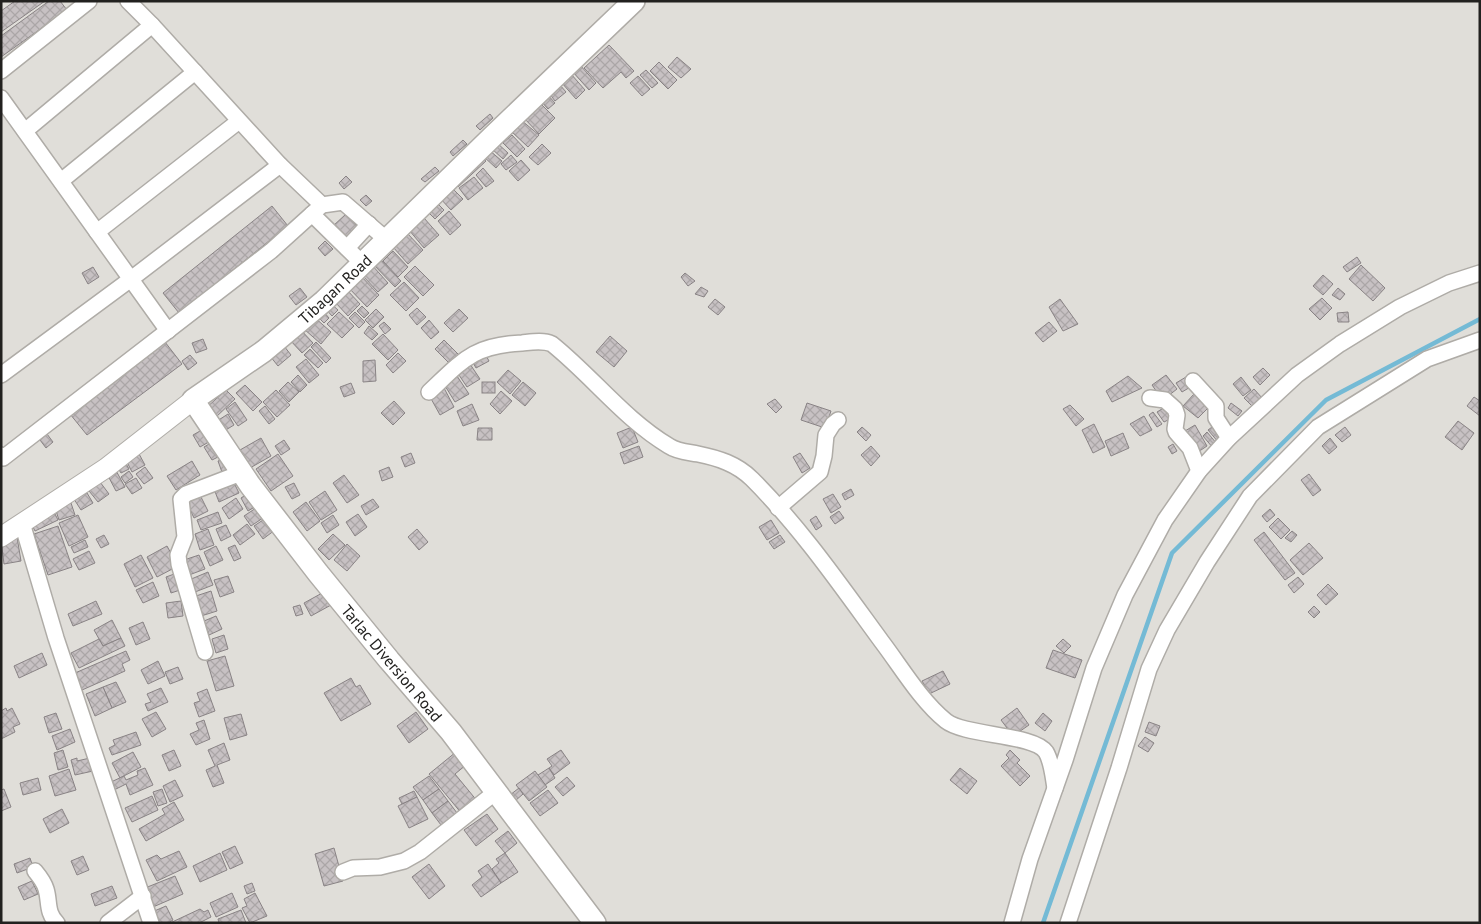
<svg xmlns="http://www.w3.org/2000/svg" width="1481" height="924" font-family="'PT Sans',sans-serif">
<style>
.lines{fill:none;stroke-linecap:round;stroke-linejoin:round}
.stream{stroke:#74bad5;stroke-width:4.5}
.building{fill:url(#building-cross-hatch);stroke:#898385}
.minor-casing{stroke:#afaca7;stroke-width:18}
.tertiary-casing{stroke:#afaca7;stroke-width:21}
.secondary-casing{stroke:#afaca7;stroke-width:24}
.minor{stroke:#fff;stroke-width:15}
.tertiary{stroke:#fff;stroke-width:19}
.secondary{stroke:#fff;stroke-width:21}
.labels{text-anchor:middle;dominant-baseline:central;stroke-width:4;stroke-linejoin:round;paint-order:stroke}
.street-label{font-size:16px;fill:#22211f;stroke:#fff}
</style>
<defs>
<pattern id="building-cross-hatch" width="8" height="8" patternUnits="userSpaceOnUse" patternTransform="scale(1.25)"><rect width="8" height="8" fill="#c7c1c3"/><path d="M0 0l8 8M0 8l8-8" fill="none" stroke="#aba6a7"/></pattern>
</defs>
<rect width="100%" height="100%" fill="#e0ded9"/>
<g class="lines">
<!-- stream -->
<polyline class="stream" points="1043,923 1172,553 1326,400 1480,319"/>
</g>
<!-- building -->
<g class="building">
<polygon points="15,1 45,1 1,32 1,11"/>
<polygon points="49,1 60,1 67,10 1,57 1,36"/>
<polygon points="609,45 634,71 626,78 621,72 603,88 584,68"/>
<polygon points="677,57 691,69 681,78 668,67"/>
<polygon points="659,62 677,80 668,89 650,71"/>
<polygon points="580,65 596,83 589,90 572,71"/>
<polygon points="646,70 658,83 652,88 640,75"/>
<polygon points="571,74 585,90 576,99 561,82"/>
<polygon points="638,76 650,89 642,96 630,83"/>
<polygon points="560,85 566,92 555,101 549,93"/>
<polygon points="547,94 555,103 548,109 540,100"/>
<polygon points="540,103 555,118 539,134 524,118"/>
<polygon points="490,114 493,118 480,130 476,126"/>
<polygon points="521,120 539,135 528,147 511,131"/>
<polygon points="512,135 525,149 517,157 503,143"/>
<polygon points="463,140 467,144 453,156 450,152"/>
<polygon points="496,142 508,153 503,159 491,148"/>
<polygon points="542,144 551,153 538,165 529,157"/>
<polygon points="489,150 502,161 496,168 483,156"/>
<polygon points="511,155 517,162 506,170 501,164"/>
<polygon points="482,158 486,161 458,187 455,184"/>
<polygon points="521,160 530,170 518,181 509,171"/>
<polygon points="435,167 439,171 425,182 421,179"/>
<polygon points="483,168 494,181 486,187 476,175"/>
<polygon points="346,176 352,182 344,189 339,183"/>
<polygon points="474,177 483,188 468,200 459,188"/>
<polygon points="450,186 463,199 451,210 439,197"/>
<polygon points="366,195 372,201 366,206 360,200"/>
<polygon points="436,202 444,210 435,219 427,211"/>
<polygon points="272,206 288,226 179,313 163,293"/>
<polygon points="449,211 461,225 450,235 438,221"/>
<polygon points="346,214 357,226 345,238 333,226"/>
<polygon points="424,218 439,235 424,248 409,230"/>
<polygon points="407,233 423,250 408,264 393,247"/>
<polygon points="325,241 333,249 325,256 318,248"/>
<polygon points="393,251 408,267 398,277 383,261"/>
<polygon points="1357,257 1361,263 1347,272 1343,267"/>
<polygon points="379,258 401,281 395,287 373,264"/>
<polygon points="371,264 388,283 378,292 361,274"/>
<polygon points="1361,265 1385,288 1373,301 1349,279"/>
<polygon points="415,266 434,285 423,296 404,277"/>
<polygon points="93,267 99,277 88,284 82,273"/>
<polygon points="685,273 695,281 688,286 681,277"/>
<polygon points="359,274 379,295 367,307 347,286"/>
<polygon points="1323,275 1333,284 1323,295 1313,286"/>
<polygon points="404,282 419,298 406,311 390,295"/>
<polygon points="701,287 708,291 704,297 695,294"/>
<polygon points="300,288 307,297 296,305 289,296"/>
<polygon points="1338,288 1345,294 1340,300 1332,295"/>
<polygon points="347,290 360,304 348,316 335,302"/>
<polygon points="1322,298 1332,308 1320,320 1309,309"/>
<polygon points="715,299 725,307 718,315 708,307"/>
<polygon points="1060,299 1078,324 1063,331 1049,307"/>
<polygon points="330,303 338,310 332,316 325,308"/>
<polygon points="362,306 369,313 364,318 357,311"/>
<polygon points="417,308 426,317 417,325 409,315"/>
<polygon points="376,309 384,317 373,328 365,320"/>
<polygon points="459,309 468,318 453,332 444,323"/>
<polygon points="323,311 329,318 324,323 317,316"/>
<polygon points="339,312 354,326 342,338 327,324"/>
<polygon points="355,312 365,322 359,328 349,318"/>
<polygon points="1348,312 1349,322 1338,322 1337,313"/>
<polygon points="314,317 331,332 321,344 304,329"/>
<polygon points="429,320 439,332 431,339 421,328"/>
<polygon points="384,322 391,329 385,334 379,326"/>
<polygon points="1049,322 1057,331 1043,342 1035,333"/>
<polygon points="369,326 378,334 372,340 364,333"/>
<polygon points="300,329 313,343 302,353 289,339"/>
<polygon points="383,334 398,350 388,360 372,344"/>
<polygon points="610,336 627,351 614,367 596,352"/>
<polygon points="203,339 207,349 196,353 192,343"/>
<polygon points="444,340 460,356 451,365 435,349"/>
<polygon points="165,342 182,364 87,435 70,414"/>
<polygon points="316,342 331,358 326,363 311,347"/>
<polygon points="284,346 291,355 278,366 270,356"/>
<polygon points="310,349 323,363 318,368 304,355"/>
<polygon points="484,352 489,361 476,368 471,359"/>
<polygon points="398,353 406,361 393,373 386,365"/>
<polygon points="190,355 197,363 188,370 182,361"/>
<polygon points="306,359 319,375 309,383 296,367"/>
<polygon points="375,360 376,381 363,382 363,361"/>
<polygon points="470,364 480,379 467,387 457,372"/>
<polygon points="1263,368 1270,375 1260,385 1253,377"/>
<polygon points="508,370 521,381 510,394 497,382"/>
<polygon points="455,373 469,394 455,402 442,381"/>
<polygon points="298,375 307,385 300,392 291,382"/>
<polygon points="1166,375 1177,389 1168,396 1164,391 1159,395 1152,385"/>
<polygon points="1128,376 1142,388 1112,402 1106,391"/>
<polygon points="1186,377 1192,386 1182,392 1176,383"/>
<polygon points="1241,377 1251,390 1243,396 1233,384"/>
<polygon points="288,382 299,392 289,402 279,391"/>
<rect x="482" y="382" width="13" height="11"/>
<polygon points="523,382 536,393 525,406 512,395"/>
<polygon points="351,383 355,393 344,397 340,387"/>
<polygon points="245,385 262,402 253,411 236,393"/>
<polygon points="444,388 454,407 440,415 429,395"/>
<polygon points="1254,389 1263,399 1253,407 1244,398"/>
<polygon points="226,390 235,399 215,418 206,408"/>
<polygon points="276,390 290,405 277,417 263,402"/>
<polygon points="501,391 512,401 500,414 490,404"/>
<polygon points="1194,394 1210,406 1198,418 1183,406"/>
<polygon points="1474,397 1480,401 1480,416 1467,406"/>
<polygon points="775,399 782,407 776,413 767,404"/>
<polygon points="394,401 405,413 393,425 381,413"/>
<polygon points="235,402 247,420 238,426 226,409"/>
<polygon points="807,403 831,411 825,428 801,420"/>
<polygon points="1231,403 1242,411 1238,416 1228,408"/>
<polygon points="472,404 479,420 463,426 457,411"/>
<polygon points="1070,405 1084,419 1076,426 1063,409"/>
<polygon points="265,406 275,419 269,424 259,411"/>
<polygon points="1165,407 1172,418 1164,422 1157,412"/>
<polygon points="1153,412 1162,424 1157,427 1149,415"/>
<polygon points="228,414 234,425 224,431 217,421"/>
<polygon points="1144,416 1152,430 1140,436 1130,424"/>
<polygon points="1458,421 1474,433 1462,450 1445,437"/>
<polygon points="1094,424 1105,447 1093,453 1082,430"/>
<polygon points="1216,424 1225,438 1219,443 1208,430"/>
<polygon points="1195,425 1207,446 1198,452 1185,431"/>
<polygon points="207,427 214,439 200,447 193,435"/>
<polygon points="632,427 638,442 623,448 617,433"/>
<polygon points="862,427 871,435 866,441 857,432"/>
<polygon points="1345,427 1351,435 1342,442 1335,435"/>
<polygon points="478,428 492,428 492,440 477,440"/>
<polygon points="1207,432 1217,444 1213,448 1203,436"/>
<polygon points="1123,433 1129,448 1111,456 1105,441"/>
<polygon points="47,434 53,442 46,448 40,440"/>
<polygon points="261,438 271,456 250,468 240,450"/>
<polygon points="1330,438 1337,447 1329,454 1322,446"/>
<polygon points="216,440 224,454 212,460 204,447"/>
<polygon points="284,440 290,449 281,455 275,446"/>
<polygon points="1173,444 1177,451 1172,454 1168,447"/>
<polygon points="639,446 643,457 624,464 620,453"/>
<polygon points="871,446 880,456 871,466 861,455"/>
<polygon points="138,452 145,465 132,472 125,458"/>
<polygon points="411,453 415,463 405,467 401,457"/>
<polygon points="800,453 810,468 802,473 793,457"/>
<polygon points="278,454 293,476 271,491 256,469"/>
<polygon points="228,457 233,471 223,475 218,461"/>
<polygon points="124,460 129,469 121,473 116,465"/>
<polygon points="192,461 200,475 176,490 167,476"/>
<polygon points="114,467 125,487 116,491 106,472"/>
<polygon points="145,467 153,478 144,484 136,474"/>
<polygon points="389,467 393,477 382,481 379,471"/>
<polygon points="129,471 133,477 125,483 121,477"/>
<polygon points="1309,474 1321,490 1313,496 1301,480"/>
<polygon points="344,475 359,495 347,503 333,483"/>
<polygon points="97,478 109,494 98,502 85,486"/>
<polygon points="136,478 142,488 132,494 125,484"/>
<polygon points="233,481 239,493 219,502 214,489"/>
<polygon points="294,483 300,495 292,499 285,487"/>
<polygon points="84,488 93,503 81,510 72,496"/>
<polygon points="851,489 854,495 845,500 842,494"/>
<polygon points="198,491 208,511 194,518 184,497"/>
<polygon points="325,491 337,510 321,520 309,502"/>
<polygon points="250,492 258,505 248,511 241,498"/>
<polygon points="833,494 841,507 831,513 823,499"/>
<polygon points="236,498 243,509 229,519 222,508"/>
<polygon points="373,499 379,507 366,515 361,506"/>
<polygon points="306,502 320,521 307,531 293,512"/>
<polygon points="71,503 75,515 59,520 55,508"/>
<polygon points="259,506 266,516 251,526 244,516"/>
<polygon points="1270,509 1275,515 1267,522 1262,516"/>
<polygon points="53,510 58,520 35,531 30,521"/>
<polygon points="839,511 844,518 835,524 830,517"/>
<polygon points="218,512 222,523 201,530 197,520"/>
<polygon points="358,514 367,527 355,536 346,522"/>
<polygon points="78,515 88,537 69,546 59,523"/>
<polygon points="333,515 339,525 327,533 321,523"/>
<polygon points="816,516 822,526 816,530 810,520"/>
<polygon points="266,518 275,530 263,539 254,526"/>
<polygon points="1278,518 1290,530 1281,539 1269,527"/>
<polygon points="771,520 779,533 767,540 759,527"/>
<polygon points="247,524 255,534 240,545 233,535"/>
<polygon points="226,525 231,536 221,541 216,529"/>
<polygon points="58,526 72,567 48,575 34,534"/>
<polygon points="208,529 214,545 200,550 195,534"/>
<polygon points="417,529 428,542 419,550 408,537"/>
<polygon points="1292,531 1297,535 1291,542 1285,538"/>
<polygon points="1264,532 1295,573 1285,580 1254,540"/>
<polygon points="333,534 345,545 329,560 318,549"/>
<polygon points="104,535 109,544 101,548 96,539"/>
<polygon points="780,535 785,542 774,549 769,542"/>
<polygon points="17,537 21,561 4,564 1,540"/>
<polygon points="85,540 88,547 74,553 71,547"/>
<polygon points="1309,543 1323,558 1303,575 1290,560"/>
<polygon points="347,544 360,556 347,571 334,560"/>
<polygon points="235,545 241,558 234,561 228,548"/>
<polygon points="167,546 178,566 157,577 147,557"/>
<polygon points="216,546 223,560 210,566 204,552"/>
<polygon points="89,551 95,563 79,570 73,559"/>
<polygon points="141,555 153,578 135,587 124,564"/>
<polygon points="199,555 205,569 189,575 184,560"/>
<polygon points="208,572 213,585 195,592 189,580"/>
<polygon points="177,573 183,589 171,593 166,577"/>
<polygon points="228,576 234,592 220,597 214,580"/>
<polygon points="1298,577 1304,584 1294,593 1288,585"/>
<polygon points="153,582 159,596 143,603 136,590"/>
<polygon points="1328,584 1338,594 1326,605 1317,595"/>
<polygon points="211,591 217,611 201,616 196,596"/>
<polygon points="324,592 331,605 311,616 304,603"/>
<polygon points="96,601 102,614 73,626 68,614"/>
<polygon points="181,601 183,616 168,618 166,603"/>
<polygon points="300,605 303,614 296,616 293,607"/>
<polygon points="1314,606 1320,612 1314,618 1308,612"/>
<polygon points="216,616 222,629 209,635 204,621"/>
<polygon points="112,620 121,638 103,646 94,630"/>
<polygon points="143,622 150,639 136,645 129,628"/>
<polygon points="224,635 228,649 216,653 212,639"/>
<polygon points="121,638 125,646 79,668 71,653 99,639 103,646"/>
<polygon points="1063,639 1071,646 1064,653 1056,646"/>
<polygon points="1053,650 1082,660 1075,678 1046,668"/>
<polygon points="126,651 130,660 122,664 125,671 82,690 75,673"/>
<polygon points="42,653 47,665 19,678 14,666"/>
<polygon points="225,656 234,686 216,691 207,661"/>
<polygon points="158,661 165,676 148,684 141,670"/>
<polygon points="178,667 183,679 170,684 165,672"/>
<polygon points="943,671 950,684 929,694 922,681"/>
<polygon points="351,678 356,687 360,685 371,704 341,721 324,693"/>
<polygon points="116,682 126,702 112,708 103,687"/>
<polygon points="103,687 112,708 95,716 86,694"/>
<polygon points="161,688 168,702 148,711 145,704 151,702 147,694"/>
<polygon points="207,689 215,711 199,717 194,703 200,701 197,693"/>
<polygon points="6,708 7,711 12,708 20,724 13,727 15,732 1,739 1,711"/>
<polygon points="1017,708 1029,725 1013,736 1001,720"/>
<polygon points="156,712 166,729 152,737 142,719"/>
<polygon points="416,712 428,729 409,743 397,726"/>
<polygon points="56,713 62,729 49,733 44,717"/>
<polygon points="1043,713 1052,721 1045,731 1035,723"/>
<polygon points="241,714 247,735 230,740 224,718"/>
<polygon points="204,720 210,739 196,745 190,734 199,730 196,723"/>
<polygon points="1149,722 1160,726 1156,736 1145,732"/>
<polygon points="70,729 75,742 57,750 52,736"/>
<polygon points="136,732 141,745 112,755 109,748 115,745 113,740"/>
<polygon points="1145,737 1154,743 1148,752 1138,746"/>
<polygon points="224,743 230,760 217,765 224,783 213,787 206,770 215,766 208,750"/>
<polygon points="63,750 68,767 58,770 54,753"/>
<polygon points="174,750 181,766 169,771 162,755"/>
<polygon points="561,750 570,763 554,775 549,768 552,766 547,759"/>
<polygon points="1010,750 1020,760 1017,763 1030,776 1020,786 1001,766 1009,758 1006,755"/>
<polygon points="133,752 141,767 120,778 112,763"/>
<polygon points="456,752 466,765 455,774 478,802 462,814 429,774"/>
<polygon points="77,758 77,761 90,758 93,771 75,775 71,760"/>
<polygon points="145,768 153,785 130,795 126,784 114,790 111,782 124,776 126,780 138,775 137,771"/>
<polygon points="549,768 555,778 545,785 538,775"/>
<polygon points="960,768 977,781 967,794 950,780"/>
<polygon points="69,769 76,790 55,796 49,776"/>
<polygon points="535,771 547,787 529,801 516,785"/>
<polygon points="429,776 439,789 423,800 413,787"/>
<polygon points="567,777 575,786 563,796 555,787"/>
<polygon points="38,778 41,790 23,795 20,783"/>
<polygon points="175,780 183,796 170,802 163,786"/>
<polygon points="519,788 523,794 515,801 510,795"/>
<polygon points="4,789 11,807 1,811 1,790"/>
<polygon points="162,789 167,803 158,806 153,792"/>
<polygon points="439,789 448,801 432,813 423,800"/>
<polygon points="548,790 558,803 540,816 530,803"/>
<polygon points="414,791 417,797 402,804 399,798"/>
<polygon points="152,796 158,810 132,822 125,808"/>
<polygon points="417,797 428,819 409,828 398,806"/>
<polygon points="448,801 460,817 444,829 432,813"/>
<polygon points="174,802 184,820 146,841 139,829 165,814 162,809"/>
<polygon points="62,809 69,823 50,833 43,819"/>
<polygon points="487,814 498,829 476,846 464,830"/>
<polygon points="508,831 517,843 505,853 495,841"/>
<polygon points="235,846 243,863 230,869 222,852"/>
<polygon points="334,848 343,881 324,886 315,854"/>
<polygon points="179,851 187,867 157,881 146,860 157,855 161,859"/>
<polygon points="220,853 227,870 200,882 193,866"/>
<polygon points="505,853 518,872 501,883 492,869 499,863 496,859"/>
<polygon points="83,856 89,870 77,875 71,861"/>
<polygon points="30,858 33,867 17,873 14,864"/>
<polygon points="429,864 445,886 429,899 412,877"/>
<polygon points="488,864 501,883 481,897 472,885 482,877 478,871"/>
<polygon points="175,876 183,894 153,907 145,888"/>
<polygon points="32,881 38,894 24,900 18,887"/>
<polygon points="252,883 255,891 247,894 244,886"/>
<polygon points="112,886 117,898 95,906 91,894"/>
<polygon points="232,893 238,907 216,917 210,903"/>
<polygon points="255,893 267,916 250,923 242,908 247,906 244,899"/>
<polygon points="166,906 173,920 168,923 157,923 152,912"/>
<polygon points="200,909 204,912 208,910 211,917 199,923 170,923"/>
<polygon points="241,910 246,923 219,923 218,919"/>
</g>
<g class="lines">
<!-- minor casing -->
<g class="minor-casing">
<g id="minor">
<polyline points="128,1 152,25 280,165 322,205"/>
<polyline points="1,71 89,1"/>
<polyline points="1,98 168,331"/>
<polyline points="25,131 152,25"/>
<polyline points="61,181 195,72"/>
<polyline points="312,214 363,264"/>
<polyline points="97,232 239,121"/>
<polyline points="347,248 369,224"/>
<polyline points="1,375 131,279 280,165"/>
<polyline points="1193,381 1216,406 1216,418 1229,438"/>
<path d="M 429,392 C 462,361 473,345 522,343 C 532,342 543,340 552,344 C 593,377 624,419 669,446 C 678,452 688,452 698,454 C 718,458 737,464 752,479 C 801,528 841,586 882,642 C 901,667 921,701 946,721 C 965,736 1034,734 1046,752 C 1052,762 1053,777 1055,788"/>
<polyline points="1150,398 1165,400 1175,409 1177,415 1175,429 1176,432 1190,448 1199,471"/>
<polyline points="1,455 3,458 271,251 322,205 343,202 387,240"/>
<polyline points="778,508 820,472 824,456 826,435 833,424 838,420"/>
<polyline points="22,523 56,638 151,923"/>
<polyline points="205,652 179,564 178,555 185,537 181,499 186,494 241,473"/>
<path d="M 35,871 C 40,877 44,882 46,889 C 50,902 46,912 57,923"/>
<polyline points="343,872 353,868 380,867 404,861 420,852 497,791"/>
<polyline points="108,923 143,896"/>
<polyline points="1012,923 1030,859 1065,760 1094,668 1125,595 1165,520 1199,471 1229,438 1297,375 1340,344 1400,307 1449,283 1480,273"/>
<polyline points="1068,923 1119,768 1149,669 1167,630 1207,562 1250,496 1318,427 1427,359 1480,340"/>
</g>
</g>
<!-- tertiary casing -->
<g class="tertiary-casing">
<polyline id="tertiary" points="1,537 106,468 193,400"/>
</g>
<!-- secondary casing -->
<g class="secondary-casing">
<polyline id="secondary" points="595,923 451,732 389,660 318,573 250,485 193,400 264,351 324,301 492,137 634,1"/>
</g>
<!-- minor -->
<use href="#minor" class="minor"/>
<!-- tertiary -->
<use href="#tertiary" class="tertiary"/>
<!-- secondary -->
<use href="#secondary" class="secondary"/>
</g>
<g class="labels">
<!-- street labels -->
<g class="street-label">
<text transform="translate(335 289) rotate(-43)">Tibagan Road</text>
<text transform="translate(392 663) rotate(50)">Tarlac Diversion Road</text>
</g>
</g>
<!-- border -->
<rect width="1481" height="924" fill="none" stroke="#22211f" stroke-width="5"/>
</svg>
